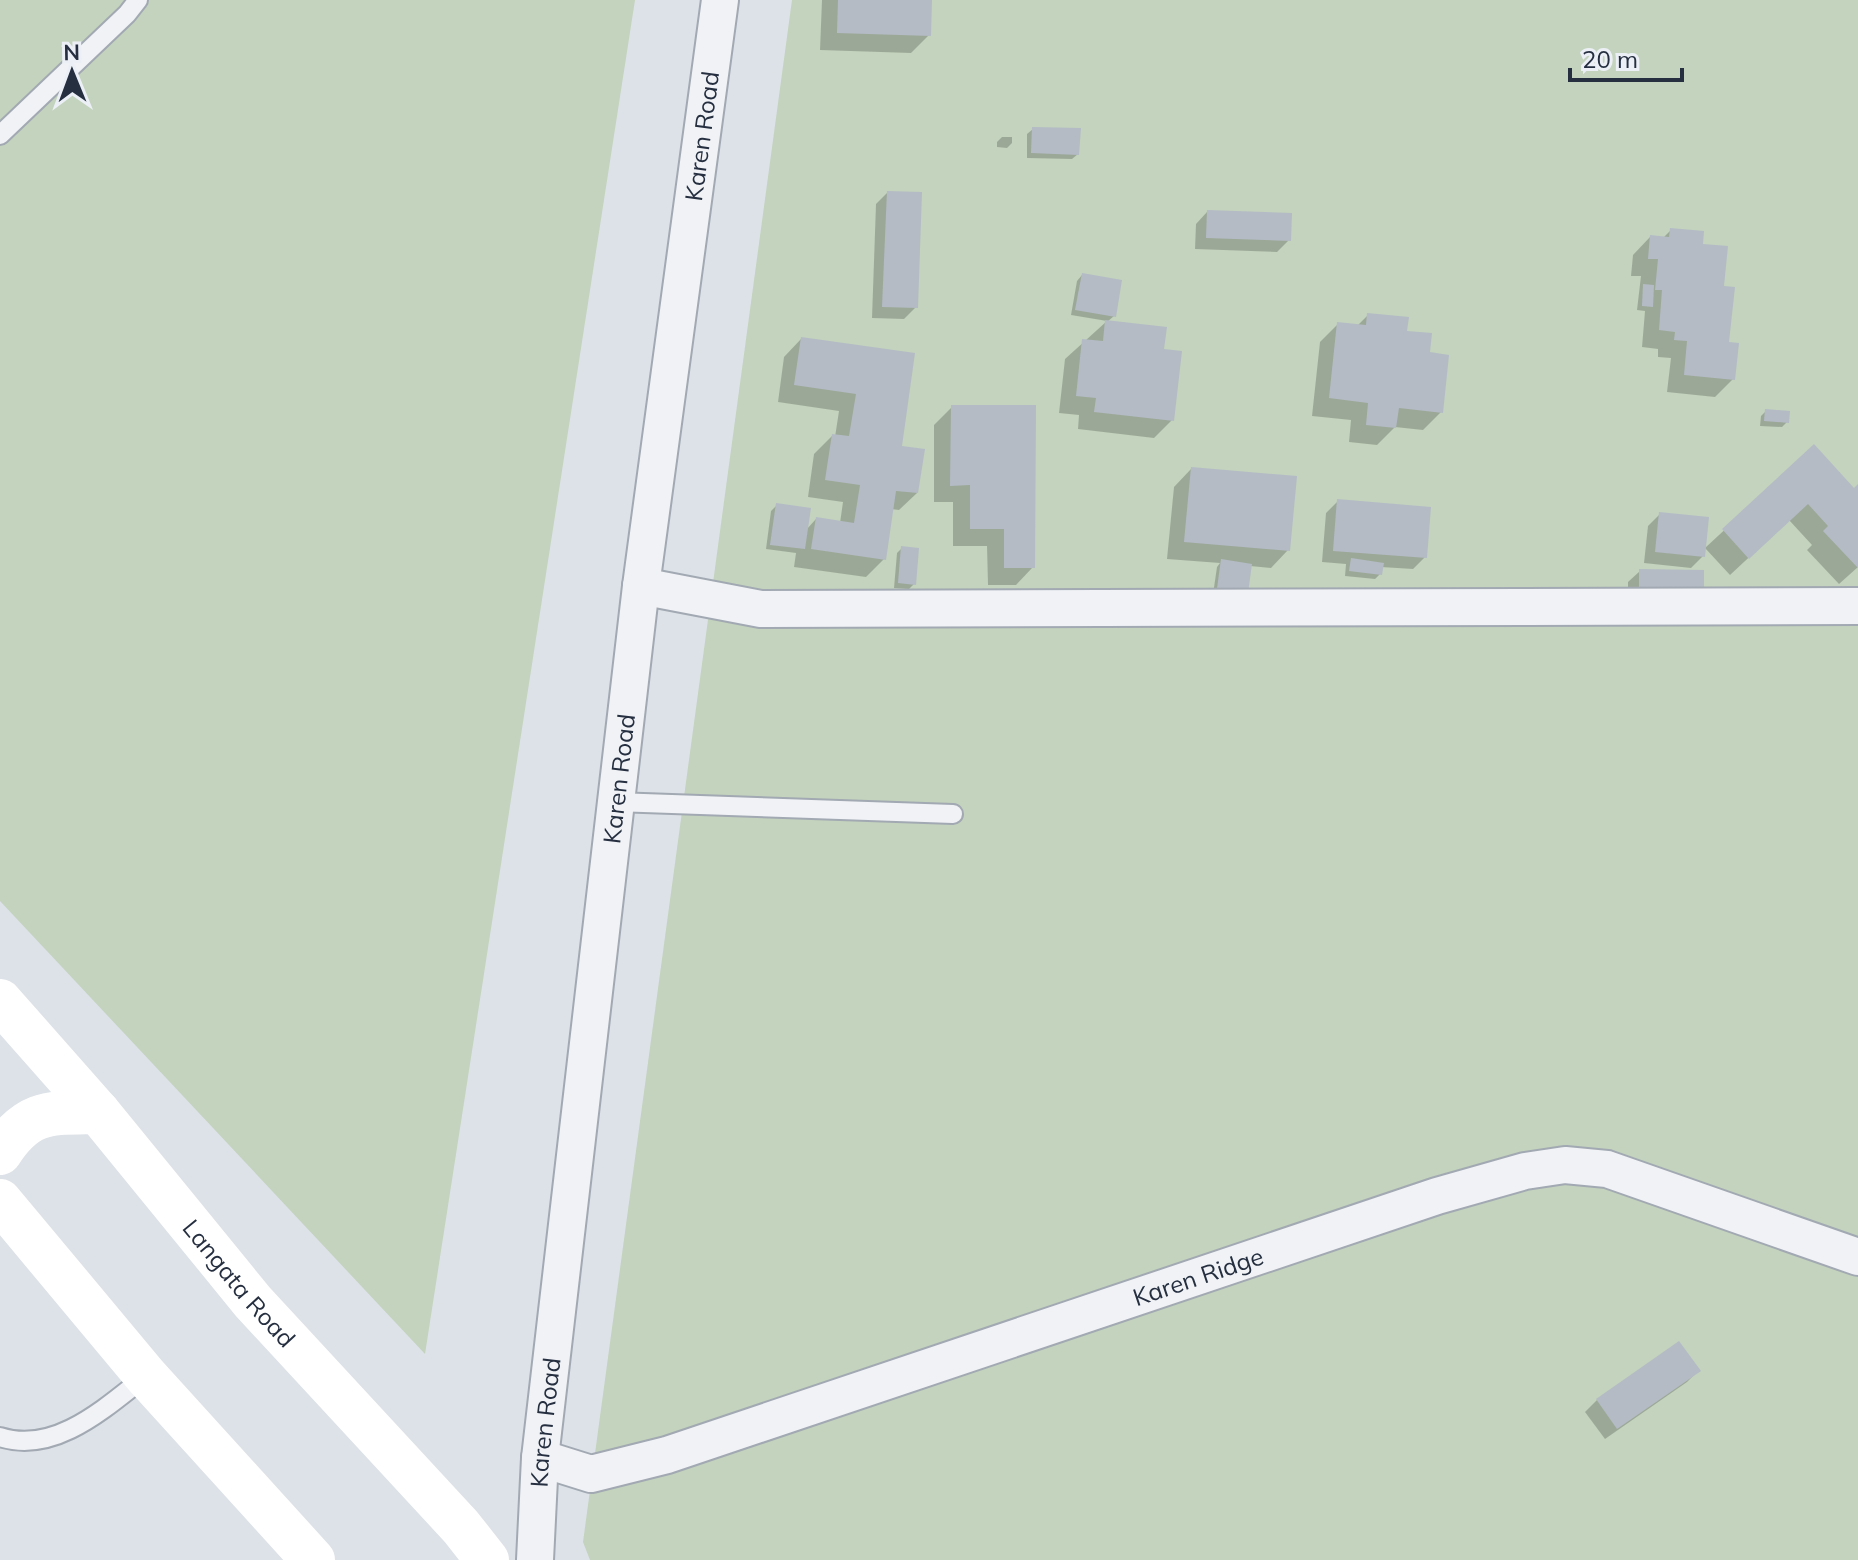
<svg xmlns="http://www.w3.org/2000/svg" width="1858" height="1560" font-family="Mulish,sans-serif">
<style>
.green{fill:#c3d3bd}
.shadow{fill:#0003}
.building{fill:#b4bbc5}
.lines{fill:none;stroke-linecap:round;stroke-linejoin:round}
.lane-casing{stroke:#a2a9b2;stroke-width:22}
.street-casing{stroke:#a2a9b2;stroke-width:40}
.lane{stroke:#f0f2f6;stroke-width:18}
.street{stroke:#f0f2f6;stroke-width:36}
.secondary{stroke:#fff;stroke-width:44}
.labels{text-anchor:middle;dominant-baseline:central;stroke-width:7;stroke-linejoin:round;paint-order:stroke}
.street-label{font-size:24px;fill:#252f40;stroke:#ecf0f6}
</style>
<rect width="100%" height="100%" fill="#dde2e8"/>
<!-- green -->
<g class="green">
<polygon points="0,0 635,0 425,1354 0,901"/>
<polygon points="792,0 1858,0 1858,1560 590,1560 583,1542"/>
</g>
<!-- shadow -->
<g class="shadow">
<polygon points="822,0 930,0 929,35 911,53 820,50"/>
<polygon points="1033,129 1078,154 1072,159 1027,158 1027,134"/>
<polygon points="1002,137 1012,137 1012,143 1007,148 997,147 997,142"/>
<polygon points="887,193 916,307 904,319 872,318 876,204"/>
<polygon points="1207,212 1289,240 1277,252 1195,249 1196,224"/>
<polygon points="1671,230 1701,246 1722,288 1733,379 1715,397 1667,392 1671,358 1658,357 1658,349 1642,347 1645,311 1637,310 1641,276 1631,276 1633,255 1650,237 1663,238"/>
<polygon points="1082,275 1114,316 1107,322 1162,350 1172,420 1154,438 1078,429 1079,415 1059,413 1065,359 1107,321 1071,315 1077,281"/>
<polygon points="1368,315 1428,354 1441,412 1423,430 1395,427 1377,445 1349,442 1351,420 1312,416 1320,342 1338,324 1357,326"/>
<polygon points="801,339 913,355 900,448 917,493 899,510 891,509 884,559 866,577 794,567 796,553 766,549 771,511 777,505 806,530 816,519 840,523 843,502 808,497 814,454 832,436 835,437 839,411 778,402 784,357"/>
<polygon points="952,407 1033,567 1016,585 988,585 987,546 953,546 953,502 934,502 934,425"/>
<polygon points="1766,411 1787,422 1782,427 1760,426 1761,416"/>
<polygon points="1814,447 1854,490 1858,487 1858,567 1839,584 1807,550 1812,545 1789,520 1730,575 1705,548"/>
<polygon points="1191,469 1288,550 1271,568 1250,566 1212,601 1217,567 1220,563 1167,559 1174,487"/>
<polygon points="1338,501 1425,557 1413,569 1381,567 1380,574 1375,579 1345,576 1346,564 1322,562 1326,513"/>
<polygon points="1660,514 1703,556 1691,568 1644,563 1648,526"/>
<polygon points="902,548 914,584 909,589 894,588 897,553"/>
<polygon points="1640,571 1702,572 1628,611 1628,582"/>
<polygon points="1698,1371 1687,1382 1605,1439 1585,1412 1597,1400"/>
</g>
<!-- building -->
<g class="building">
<polygon points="838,0 932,0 931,36 837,33"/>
<polygon points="1032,127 1081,128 1079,155 1031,153"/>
<polygon points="887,191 922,192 918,308 882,307"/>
<polygon points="1207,210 1292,213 1291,241 1206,238"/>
<polygon points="1670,228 1704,231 1703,244 1728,246 1724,286 1735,287 1729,342 1739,343 1735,380 1684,375 1687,341 1674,340 1675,332 1659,330 1662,290 1655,290 1658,259 1648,259 1650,235 1669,237"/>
<polygon points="1082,273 1122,280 1116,317 1075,310"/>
<polygon points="1643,284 1654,285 1653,307 1642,306"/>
<polygon points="1367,313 1409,317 1407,331 1432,333 1430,352 1449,355 1443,413 1399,408 1396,428 1366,425 1368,403 1329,398 1337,322 1366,325"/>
<polygon points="1105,320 1167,327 1164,349 1182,351 1174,421 1094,412 1096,398 1076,396 1082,339 1103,341"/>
<polygon points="801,337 915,353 902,446 925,449 918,493 896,491 886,560 811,549 816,517 854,523 860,485 825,480 832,434 849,436 856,394 794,385"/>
<polygon points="951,405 1036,405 1035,568 1004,568 1004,529 970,529 970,485 950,486"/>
<polygon points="1765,409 1790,411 1789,423 1764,421"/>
<polygon points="1814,444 1854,488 1858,484 1858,568 1823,531 1828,526 1808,504 1749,559 1722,529"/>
<polygon points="1191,467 1297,476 1290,551 1184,542"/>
<polygon points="1337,499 1431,507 1427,558 1333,551"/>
<polygon points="776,503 811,508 805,549 770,545"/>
<polygon points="1659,512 1709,517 1705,557 1655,552"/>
<polygon points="901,546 919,548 916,585 898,583"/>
<polygon points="1351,558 1384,563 1382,575 1349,571"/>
<polygon points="1221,559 1252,564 1247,600 1216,596"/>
<polygon points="1639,569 1704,570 1704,601 1639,600"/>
<polygon points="1679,1341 1701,1371 1617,1429 1596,1399"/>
</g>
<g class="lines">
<!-- lane casing -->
<g class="lane-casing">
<g id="lane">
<polyline points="0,135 127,14 138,0"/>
<polyline points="615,802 953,814"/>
<path d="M 0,1437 C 55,1455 106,1407 146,1376"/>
</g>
</g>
<!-- street casing -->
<g class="street-casing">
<g id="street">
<polyline points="641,586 761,609 1858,606"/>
<path id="s1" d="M 540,1458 L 591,1474 L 667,1455 L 1437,1196 L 1525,1171 L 1565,1165 L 1607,1169 L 1858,1257"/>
<path id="s2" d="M 535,1560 L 540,1458 L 641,586 L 720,0"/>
</g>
</g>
<!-- lane -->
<use href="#lane" class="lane"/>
<!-- street -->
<use href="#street" class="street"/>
<!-- secondary -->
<g class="secondary">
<path id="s3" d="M 0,1001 L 98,1112 L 253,1302 L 461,1527 L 487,1560"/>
<path d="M 0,1153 C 28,1109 51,1113 98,1112"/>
<polyline points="0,1201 146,1376 313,1560"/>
</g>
</g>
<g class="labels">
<!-- street labels -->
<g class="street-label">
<text stroke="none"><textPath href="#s2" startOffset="1434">Karen Road</textPath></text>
<text stroke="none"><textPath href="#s2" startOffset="786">Karen Road</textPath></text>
<text stroke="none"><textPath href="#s1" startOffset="692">Karen Ridge</textPath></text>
<text stroke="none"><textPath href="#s3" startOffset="370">Langata Road</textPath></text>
<text stroke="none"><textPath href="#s2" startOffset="138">Karen Road</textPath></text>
</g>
</g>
<!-- north arrow -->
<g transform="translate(72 72) rotate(359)" stroke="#ecf0f6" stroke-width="6" paint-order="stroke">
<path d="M0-6L14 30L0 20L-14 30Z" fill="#252f40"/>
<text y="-12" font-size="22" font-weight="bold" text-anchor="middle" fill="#252f40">N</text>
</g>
<!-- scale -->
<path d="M1570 68v12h112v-12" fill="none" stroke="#252f40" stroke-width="4"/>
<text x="1582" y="68" font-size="24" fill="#252f40" stroke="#ecf0f6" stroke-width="6" paint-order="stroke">20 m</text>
</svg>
